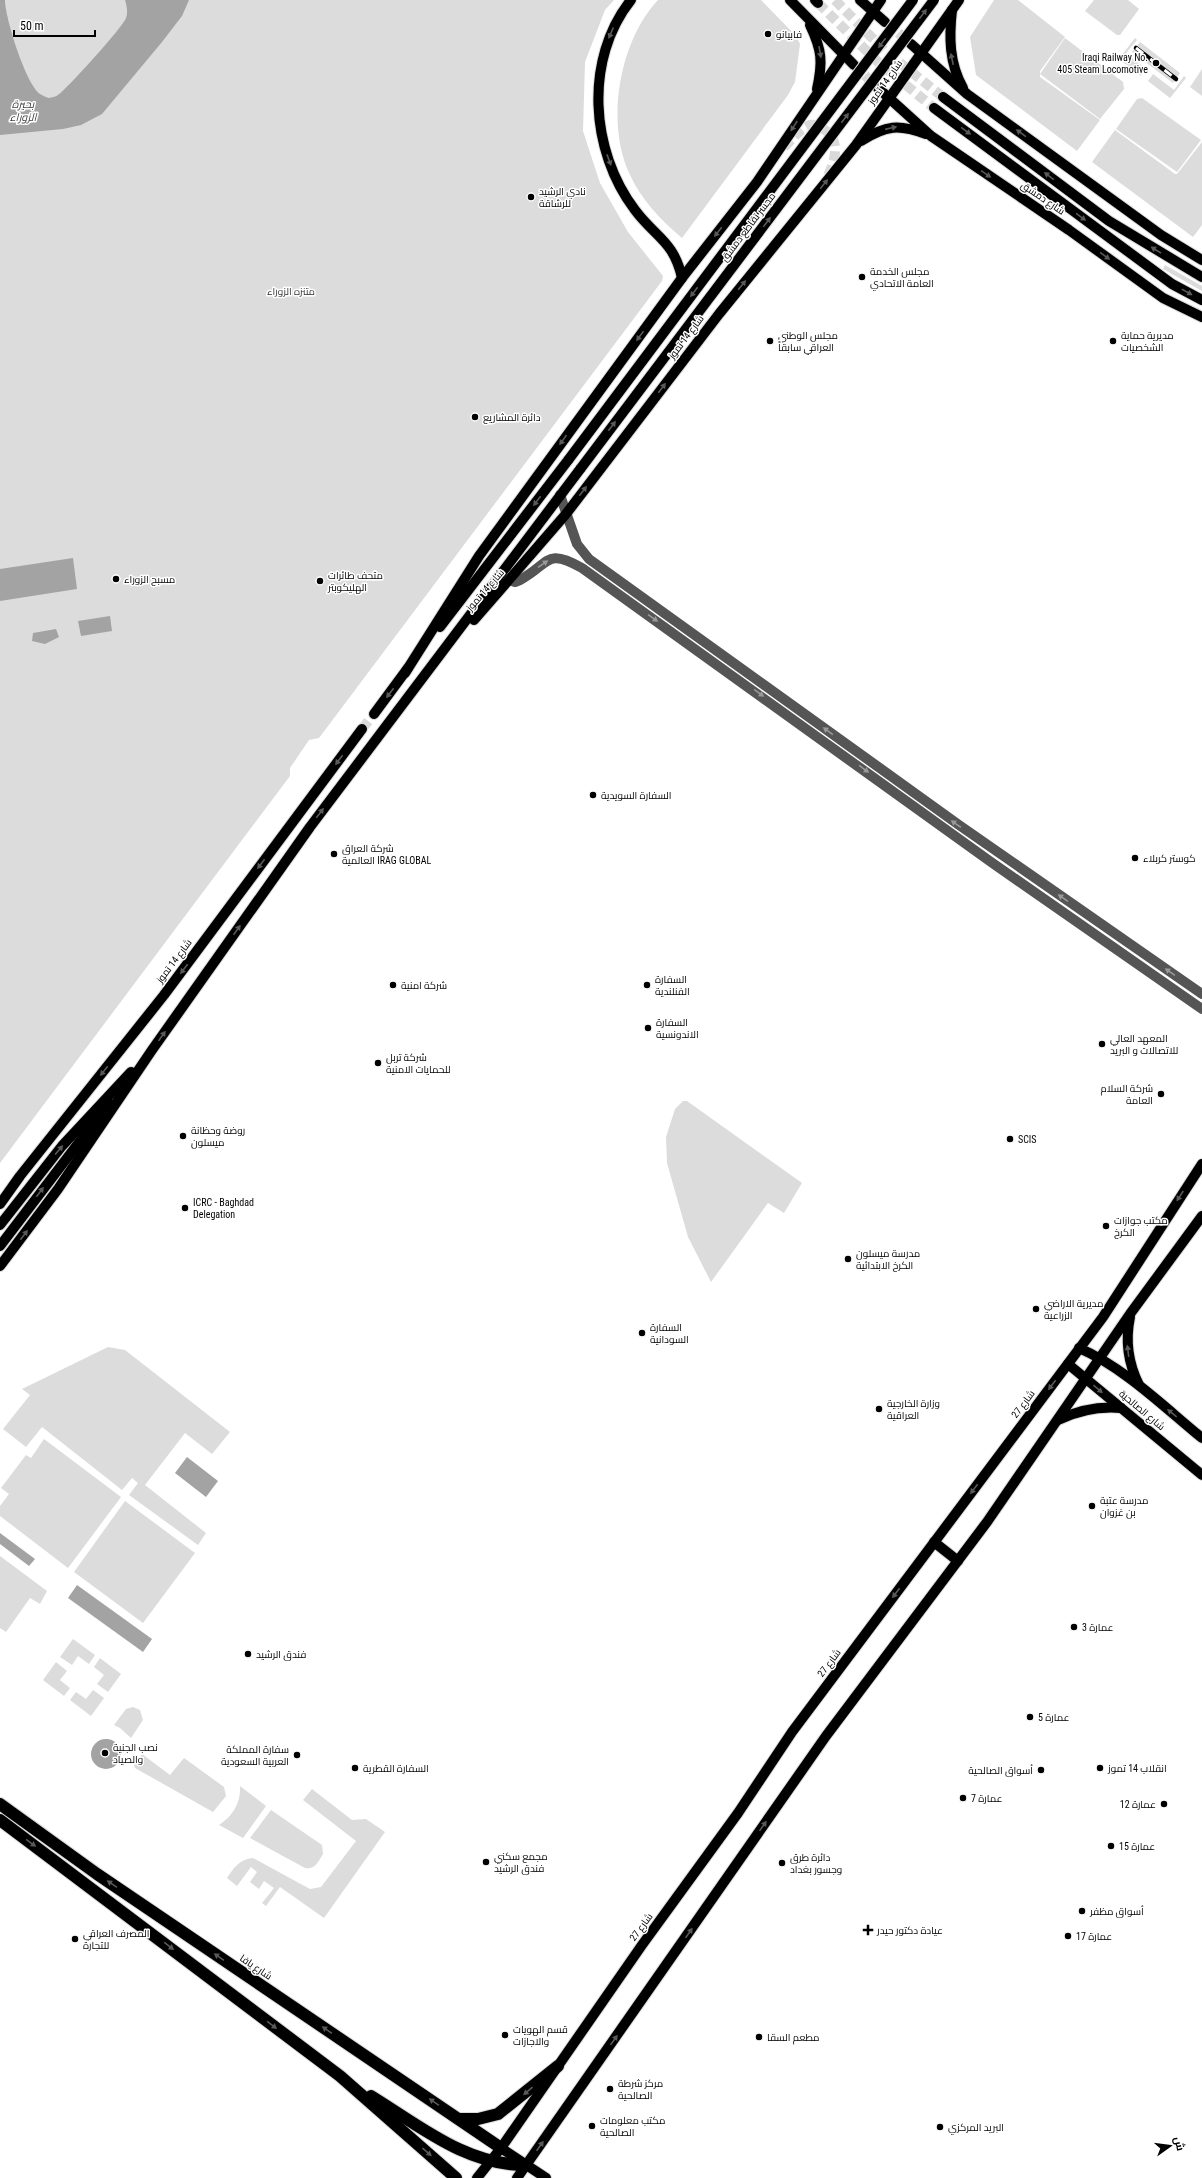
<svg xmlns="http://www.w3.org/2000/svg" width="1202" height="2178" font-family="'Roboto Condensed',Cairo,sans-serif">
<style>
.green{fill:#dcdcdc}
.water{fill:#a3a3a3}
.lines{fill:none;stroke-linecap:round;stroke-linejoin:round}
.major-tunnel{stroke:#d9d9d9;stroke-width:10;stroke-dasharray:10 5;stroke-linecap:butt}
.major-casing{stroke:#dbdbdb;stroke-width:12}
.highway-casing{stroke:#dbdbdb;stroke-width:14}
.minor{stroke:#555;stroke-width:10}
.major{stroke:#000;stroke-width:10}
.highway{stroke:#000;stroke-width:12}
.rail-casing{stroke:#000;stroke-width:4.5}
.rail{stroke:#fff;stroke-width:3;stroke-dasharray:9;stroke-linecap:butt}
.major-bridge-casing{stroke:#dbdbdb;stroke-width:12;stroke-linecap:butt}
.major-bridge{stroke:#000;stroke-width:10}
.oneway{fill:#595959}
.oneway2{fill:#999}
.poi-dot{fill:#000;stroke:#fff;stroke-width:1.5}
.labels{text-anchor:middle;dominant-baseline:central;stroke-width:3;stroke-linejoin:round;paint-order:stroke}
.poi-label{font-size:10px;fill:#000;stroke:#fff;text-anchor:start}
.street-label{font-size:10px;fill:#000;stroke:#fff}
.park-label{font-size:10px;fill:#333;stroke:#fff}
.water-label{font-size:11px;font-style:italic;fill:#444;stroke:#fff}
</style>
<rect width="100%" height="100%" fill="#fff"/>
<!-- green -->
<g class="green">
<polygon points="0,0 614,0 605,10 585,62 583,131 600,183 628,232 663,276 662,281 319,738 309,740 290,768 290,776 0,1163"/>
<path d="M 658,0 L 761,0 L 796,36 L 800,44 L 795,82 L 788,95 L 682,238 C 661,220 642,201 630,175 C 605,124 619,41 658,0 Z"/>
<polygon points="994,0 1018,0 1065,37 1040,71 1040,74 1065,38 1123,82 1124,89 1100,119 1040,74 1040,77 1100,120 1077,151 976,75 970,37"/>
<polygon points="1094,0 1128,0 1139,9 1120,35 1117,35 1085,11"/>
<polygon points="1135,38 1137,40 1126,53 1146,69 1141,76 1119,59"/>
<polygon points="1140,42 1180,73 1173,83 1132,52"/>
<polygon points="1202,69 1202,96 1190,87"/>
<polygon points="1153,74 1174,90 1184,76 1186,78 1170,98 1148,81"/>
<polygon points="1142,98 1201,140 1177,172 1116,129 1137,99"/>
<polygon points="1115,130 1175,174 1177,174 1202,142 1202,225 1193,237 1092,162"/>
<polygon points="1165,265 1202,286 1202,291 1163,269"/>
<polygon points="683,1101 687,1101 802,1183 784,1213 768,1203 711,1282 688,1237 667,1163 666,1137 675,1109"/>
<polygon points="108,1347 125,1350 230,1432 212,1454 185,1433 145,1485 206,1533 198,1545 129,1495 138,1483 132,1478 122,1490 42,1427 26,1447 3,1429 30,1395 22,1389"/>
<polygon points="44,1439 121,1497 68,1568 0,1516 0,1506 9,1494 1,1488 26,1455 31,1458"/>
<polygon points="125,1501 195,1553 143,1623 74,1572"/>
<polygon points="0,1556 47,1591 40,1604 30,1598 6,1632 0,1628"/>
<polygon points="73,1639 95,1655 89,1664 78,1656 72,1665 60,1657"/>
<polygon points="100,1658 121,1674 108,1692 97,1684 104,1675 94,1667"/>
<polygon points="56,1662 67,1671 60,1680 70,1688 64,1696 43,1680"/>
<polygon points="93,1690 104,1698 91,1716 70,1700 76,1692 86,1699"/>
<polygon points="133,1707 140,1710 143,1720 131,1738 120,1728 114,1725 126,1709"/>
<polygon points="142,1754 170,1775 184,1758 224,1787 226,1796 213,1812 135,1768 134,1765"/>
<path d="M 240,1786 L 266,1806 L 243,1838 L 219,1825 C 233,1816 241,1803 240,1786 Z"/>
<path d="M 312,1789 L 352,1820 L 366,1819 L 385,1832 L 324,1918 L 280,1887 L 266,1906 L 262,1903 L 274,1888 L 264,1881 L 259,1889 L 250,1882 L 257,1872 L 251,1867 L 237,1886 L 227,1878 C 234,1868 239,1859 253,1858 L 310,1889 L 321,1887 L 356,1841 L 303,1800 Z"/>
<path d="M 271,1810 L 322,1845 L 323,1854 C 318,1862 315,1870 305,1868 L 250,1838 Z"/>
</g>
<!-- water -->
<g class="water">
<path d="M 0,0 L 5,0 C 5,18 26,84 40,94 C 43,96 46,97 49,98 C 52,97 55,97 58,95 C 66,90 123,27 126,18 C 128,13 127,6 125,0 L 189,0 L 182,16 L 162,42 L 102,114 L 81,125 L 63,129 L 0,135 Z"/>
<polygon points="73,558 77,589 0,601 0,569"/>
<polygon points="110,616 112,631 81,636 78,621"/>
<polygon points="56,629 59,637 45,644 32,641 33,633"/>
<polygon points="187,1457 218,1481 206,1497 175,1473"/>
<polygon points="0,1533 35,1559 29,1566 0,1544"/>
<polygon points="77,1585 152,1639 143,1652 68,1598"/>
<circle cx="106" cy="1754" r="15"/>
</g>
<g class="lines">
<!-- major-tunnel -->
<g class="major-tunnel">
<polyline points="835,0 885,51 943,97"/>
<polyline points="818,3 878,62 934,108"/>
<polyline points="887,23 911,44"/>
<polyline points="854,65 878,88"/>
<path d="M 784,147 C 792,140 799,129 810,125 C 815,124 820,127 825,130 C 842,142 834,163 827,178"/>
<polyline points="362,729 374,714"/>
</g>
<!-- major casing -->
<g class="major-casing">
<g id="major">
<path d="M 631,0 C 584,59 590,151 635,210 C 655,237 674,241 682,278"/>
<polyline points="790,0 854,65"/>
<polyline points="815,0 818,3"/>
<polyline points="860,0 885,22"/>
<path d="M 952,10 C 949,37 949,63 963,88"/>
<path d="M 810,25 C 822,50 823,62 817,89"/>
<polyline points="911,44 967,94 1161,235 1202,260"/>
<polyline points="878,88 931,136 1069,230 1163,298 1202,317"/>
<polyline points="943,97 1109,221 1202,277"/>
<polyline points="934,108 1172,284 1202,300"/>
<path d="M 861,141 C 886,125 899,124 926,134"/>
<polyline points="474,620 566,514 719,314 856,145 959,0"/>
<polyline points="440,627 569,459"/>
<polyline points="405,673 479,556 682,278 757,182 881,0"/>
<polyline points="374,714 408,668"/>
<polyline points="0,1204 20,1176 164,995 362,729"/>
<polyline points="0,1225 62,1146 131,1072"/>
<polyline points="0,1246 109,1103"/>
<polyline points="0,1266 58,1189 152,1050 310,827 581,468"/>
<path d="M 1130,1317 C 1125,1341 1128,1363 1139,1385"/>
<path d="M 1079,1348 C 1125,1368 1164,1407 1202,1438"/>
<polyline points="1068,1364 1202,1475"/>
<path d="M 1058,1420 C 1079,1410 1098,1406 1121,1408"/>
<polyline points="934,1542 958,1561"/>
<polyline points="501,2148 546,2178"/>
<polyline points="477,2178 501,2148 642,1945 738,1813 792,1732 1103,1317 1202,1164"/>
<polyline points="517,2178 826,1736 987,1522 1130,1314 1202,1216"/>
</g>
</g>
<!-- highway casing -->
<g class="highway-casing">
<g id="highway">
<polyline points="0,1804 97,1874 501,2148"/>
<polyline points="0,1820 340,2076 456,2178"/>
<path d="M 371,2096 C 420,2126 467,2166 527,2165"/>
<polyline points="459,2119 478,2119 498,2114 558,2066"/>
</g>
</g>
<!-- minor -->
<g class="minor">
<polyline points="560,495 577,544 589,559 959,825 1202,994"/>
<path d="M 510,580 L 515,582 L 520,580 C 550,564 545,547 582,568 L 991,862 L 1202,1009"/>
</g>
<!-- major -->
<use href="#major" class="major"/>
<!-- highway -->
<use href="#highway" class="highway"/>
<!-- rail casing -->
<g class="rail-casing">
<polyline id="rail" points="1136,48 1176,79"/>
</g>
<!-- rail -->
<use href="#rail" class="rail"/>
<!-- major-bridge casing -->
<g class="major-bridge-casing">
<g id="major-bridge">
<polyline points="569,459 913,0"/>
<polyline points="581,468 934,0"/>
</g>
</g>
<!-- major-bridge -->
<use href="#major-bridge" class="major-bridge"/>
</g>
<!-- one-way arrows -->
<defs><path id="oneway-solid" d="M-6-.8H1V-3.2L6.5 0L1 3.2V.8H-6Z"/></defs>
<g class="oneway">
<use href="#oneway-solid" transform="translate(923 14) rotate(-53)"/>
<use href="#oneway-solid" transform="translate(611 33) rotate(113)"/>
<use href="#oneway-solid" transform="translate(882 43) rotate(127)"/>
<use href="#oneway-solid" transform="translate(820 52) rotate(80)"/>
<use href="#oneway-solid" transform="translate(952 59) rotate(-102)"/>
<use href="#oneway-solid" transform="translate(845 118) rotate(-53)"/>
<use href="#oneway-solid" transform="translate(794 126) rotate(123)"/>
<use href="#oneway-solid" transform="translate(891 128) rotate(-13)"/>
<use href="#oneway-solid" transform="translate(966 131) rotate(36)"/>
<use href="#oneway-solid" transform="translate(1021 133) rotate(-144)"/>
<use href="#oneway-solid" transform="translate(609 160) rotate(70)"/>
<use href="#oneway-solid" transform="translate(986 174) rotate(34)"/>
<use href="#oneway-solid" transform="translate(1049 176) rotate(-143)"/>
<use href="#oneway-solid" transform="translate(824 184) rotate(-51)"/>
<use href="#oneway-solid" transform="translate(1081 217) rotate(36)"/>
<use href="#oneway-solid" transform="translate(767 222) rotate(-53)"/>
<use href="#oneway-solid" transform="translate(718 232) rotate(128)"/>
<use href="#oneway-solid" transform="translate(1156 250) rotate(-148)"/>
<use href="#oneway-solid" transform="translate(1105 256) rotate(36)"/>
<use href="#oneway-solid" transform="translate(742 285) rotate(-51)"/>
<use href="#oneway-solid" transform="translate(694 292) rotate(127)"/>
<use href="#oneway-solid" transform="translate(1187 292) rotate(29)"/>
<use href="#oneway-solid" transform="translate(640 336) rotate(126)"/>
<use href="#oneway-solid" transform="translate(662 388) rotate(-53)"/>
<use href="#oneway-solid" transform="translate(612 426) rotate(-53)"/>
<use href="#oneway-solid" transform="translate(563 440) rotate(126)"/>
<use href="#oneway-solid" transform="translate(583 491) rotate(-53)"/>
<use href="#oneway-solid" transform="translate(537 501) rotate(127)"/>
<use href="#oneway-solid" transform="translate(390 693) rotate(127)"/>
<use href="#oneway-solid" transform="translate(339 760) rotate(127)"/>
<use href="#oneway-solid" transform="translate(320 813) rotate(-53)"/>
<use href="#oneway-solid" transform="translate(261 864) rotate(127)"/>
<use href="#oneway-solid" transform="translate(237 930) rotate(-55)"/>
<use href="#oneway-solid" transform="translate(184 969) rotate(127)"/>
<use href="#oneway-solid" transform="translate(162 1036) rotate(-55)"/>
<use href="#oneway-solid" transform="translate(104 1071) rotate(128)"/>
<use href="#oneway-solid" transform="translate(59 1150) rotate(-50)"/>
<use href="#oneway-solid" transform="translate(40 1192) rotate(-53)"/>
<use href="#oneway-solid" transform="translate(1180 1196) rotate(123)"/>
<use href="#oneway-solid" transform="translate(24 1235) rotate(-53)"/>
<use href="#oneway-solid" transform="translate(1128 1351) rotate(-97)"/>
<use href="#oneway-solid" transform="translate(1052 1385) rotate(127)"/>
<use href="#oneway-solid" transform="translate(1098 1389) rotate(40)"/>
<use href="#oneway-solid" transform="translate(1172 1413) rotate(-141)"/>
<use href="#oneway-solid" transform="translate(974 1489) rotate(127)"/>
<use href="#oneway-solid" transform="translate(896 1593) rotate(127)"/>
<use href="#oneway-solid" transform="translate(763 1826) rotate(-55)"/>
<use href="#oneway-solid" transform="translate(31 1843) rotate(36)"/>
<use href="#oneway-solid" transform="translate(112 1884) rotate(-146)"/>
<use href="#oneway-solid" transform="translate(689 1933) rotate(-55)"/>
<use href="#oneway-solid" transform="translate(169 1946) rotate(37)"/>
<use href="#oneway-solid" transform="translate(219 1957) rotate(-146)"/>
<use href="#oneway-solid" transform="translate(272 2025) rotate(37)"/>
<use href="#oneway-solid" transform="translate(327 2030) rotate(-146)"/>
<use href="#oneway-solid" transform="translate(614 2040) rotate(-55)"/>
<use href="#oneway-solid" transform="translate(528 2091) rotate(139)"/>
<use href="#oneway-solid" transform="translate(434 2102) rotate(-146)"/>
<use href="#oneway-solid" transform="translate(540 2146) rotate(-55)"/>
<use href="#oneway-solid" transform="translate(427 2152) rotate(41)"/>
</g>
<g class="oneway2">
<use href="#oneway-solid" transform="translate(543 564) rotate(-35)"/>
<use href="#oneway-solid" transform="translate(653 618) rotate(35)"/>
<use href="#oneway-solid" transform="translate(759 693) rotate(36)"/>
<use href="#oneway-solid" transform="translate(828 731) rotate(-144)"/>
<use href="#oneway-solid" transform="translate(864 769) rotate(36)"/>
<use href="#oneway-solid" transform="translate(956 824) rotate(-145)"/>
<use href="#oneway-solid" transform="translate(1063 898) rotate(-145)"/>
<use href="#oneway-solid" transform="translate(1170 972) rotate(-145)"/>
</g>
<!-- markers -->
<g class="poi-dot">
<circle cx="768" cy="34" r="4"/>
<circle cx="1156" cy="63" r="4"/>
<circle cx="531" cy="197" r="4"/>
<circle cx="862" cy="277" r="4"/>
<circle cx="770" cy="341" r="4"/>
<circle cx="1113" cy="341" r="4"/>
<circle cx="475" cy="417" r="4"/>
<circle cx="116" cy="579" r="4"/>
<circle cx="320" cy="581" r="4"/>
<circle cx="593" cy="795" r="4"/>
<circle cx="334" cy="854" r="4"/>
<circle cx="1135" cy="858" r="4"/>
<circle cx="393" cy="985" r="4"/>
<circle cx="647" cy="985" r="4"/>
<circle cx="648" cy="1028" r="4"/>
<circle cx="1102" cy="1044" r="4"/>
<circle cx="378" cy="1063" r="4"/>
<circle cx="1161" cy="1094" r="4"/>
<circle cx="183" cy="1136" r="4"/>
<circle cx="1010" cy="1139" r="4"/>
<circle cx="185" cy="1208" r="4"/>
<circle cx="1106" cy="1226" r="4"/>
<circle cx="848" cy="1259" r="4"/>
<circle cx="1036" cy="1309" r="4"/>
<circle cx="642" cy="1333" r="4"/>
<circle cx="879" cy="1409" r="4"/>
<circle cx="1092" cy="1506" r="4"/>
<circle cx="1074" cy="1627" r="4"/>
<circle cx="248" cy="1654" r="4"/>
<circle cx="1030" cy="1717" r="4"/>
<circle cx="105" cy="1753" r="4"/>
<circle cx="297" cy="1755" r="4"/>
<circle cx="355" cy="1768" r="4"/>
<circle cx="1100" cy="1768" r="4"/>
<circle cx="1041" cy="1770" r="4"/>
<circle cx="963" cy="1798" r="4"/>
<circle cx="1164" cy="1804" r="4"/>
<circle cx="1111" cy="1846" r="4"/>
<circle cx="486" cy="1862" r="4"/>
<circle cx="782" cy="1863" r="4"/>
<circle cx="1082" cy="1911" r="4"/>
<path d="M866 1924h4v4h4v4h-4v4h-4v-4h-4v-4h4z"/>
<circle cx="1068" cy="1936" r="4"/>
<circle cx="75" cy="1939" r="4"/>
<circle cx="505" cy="2035" r="4"/>
<circle cx="759" cy="2037" r="4"/>
<circle cx="610" cy="2089" r="4"/>
<circle cx="592" cy="2126" r="4"/>
<circle cx="940" cy="2127" r="4"/>
</g>
<g class="labels">
<!-- poi labels -->
<g class="poi-label">
<text x="776" y="34">فابيانو</text>
<text x="1148" y="57" text-anchor="end">Iraqi Railway No.<tspan x="1148" dy="12">405 Steam Locomotive</tspan></text>
<text x="539" y="191">نادي الرشيد<tspan x="539" dy="12">للرشاقة</tspan></text>
<text x="870" y="271">مجلس الخدمة<tspan x="870" dy="12">العامة الاتحادي</tspan></text>
<text x="778" y="335">مجلس الوطني<tspan x="778" dy="12">العراقي سابقاً</tspan></text>
<text x="1121" y="335">مديرية حماية<tspan x="1121" dy="12">الشخصيات</tspan></text>
<text x="483" y="417">دائرة المشاريع</text>
<text x="328" y="575">متحف طائرات<tspan x="328" dy="12">الهليكوبتر</tspan></text>
<text x="124" y="579">مسبح الزوراء</text>
<text x="601" y="795">السفارة السويدية</text>
<text x="342" y="848">شركة العراق<tspan x="342" dy="12">العالمية IRAG GLOBAL</tspan></text>
<text x="1143" y="858">كوستر كربلاء</text>
<text x="655" y="979">السفارة<tspan x="655" dy="12">الفنلندية</tspan></text>
<text x="401" y="985">شركة امنية</text>
<text x="656" y="1022">السفارة<tspan x="656" dy="12">الاندونسية</tspan></text>
<text x="1110" y="1038">المعهد العالي<tspan x="1110" dy="12">للاتصالات و البريد</tspan></text>
<text x="386" y="1057">شركة تربل<tspan x="386" dy="12">للحمايات الامنية</tspan></text>
<text x="1153" y="1088" text-anchor="end">شركة السلام<tspan x="1153" dy="12">العامة</tspan></text>
<text x="191" y="1130">روضة وحظانة<tspan x="191" dy="12">ميسلون</tspan></text>
<text x="1018" y="1139">SCIS</text>
<text x="193" y="1202">ICRC - Baghdad<tspan x="193" dy="12">Delegation</tspan></text>
<text x="1114" y="1220">مكتب جوازات<tspan x="1114" dy="12">الكرخ</tspan></text>
<text x="856" y="1253">مدرسة ميسلون<tspan x="856" dy="12">الكرخ الابتدائية</tspan></text>
<text x="1044" y="1303">مديرية الاراضي<tspan x="1044" dy="12">الزراعية</tspan></text>
<text x="650" y="1327">السفارة<tspan x="650" dy="12">السودانية</tspan></text>
<text x="887" y="1403">وزارة الخارجية<tspan x="887" dy="12">العراقية</tspan></text>
<text x="1100" y="1500">مدرسة عتبة<tspan x="1100" dy="12">بن غزوان</tspan></text>
<text x="1082" y="1627">عمارة 3</text>
<text x="256" y="1654">فندق الرشيد</text>
<text x="1038" y="1717">عمارة 5</text>
<text x="113" y="1747">نصب الجنية<tspan x="113" dy="12">والصياد</tspan></text>
<text x="289" y="1749" text-anchor="end">سفارة المملكة<tspan x="289" dy="12">العربية السعودية</tspan></text>
<text x="363" y="1768">السفارة القطرية</text>
<text x="1108" y="1768">انقلاب 14 تموز</text>
<text x="1033" y="1770" text-anchor="end">أسواق الصالحية</text>
<text x="971" y="1798">عمارة 7</text>
<text x="1156" y="1804" text-anchor="end">عمارة 12</text>
<text x="1119" y="1846">عمارة 15</text>
<text x="494" y="1856">مجمع سكني<tspan x="494" dy="12">فندق الرشيد</tspan></text>
<text x="790" y="1857">دائرة طرق<tspan x="790" dy="12">وجسور بغداد</tspan></text>
<text x="1090" y="1911">أسواق مظفر</text>
<text x="877" y="1930">عيادة دكتور حيدر</text>
<text x="83" y="1933">المصرف العراقي<tspan x="83" dy="12">للتجارة</tspan></text>
<text x="1076" y="1936">عمارة 17</text>
<text x="513" y="2029">قسم الهويات<tspan x="513" dy="12">والاجازات</tspan></text>
<text x="767" y="2037">مطعم السقا</text>
<text x="618" y="2083">مركز شرطة<tspan x="618" dy="12">الصالحية</tspan></text>
<text x="600" y="2120">مكتب معلومات<tspan x="600" dy="12">الصالحية</tspan></text>
<text x="948" y="2127">البريد المركزي</text>
</g>
<!-- street labels -->
<g class="street-label">
<text transform="translate(885 82) rotate(-55)">شارع 14 تموز</text>
<text transform="translate(1043 198) rotate(34)">شارع دمشق</text>
<text transform="translate(748 227) rotate(-53)">مجسر تقاطع دمشق</text>
<text transform="translate(686 337) rotate(-53)">شارع 14 تموز</text>
<text transform="translate(485 590) rotate(-49)">شارع 14 تموز</text>
<text transform="translate(174 961) rotate(-53)">شارع 14 تموز</text>
<text transform="translate(1023 1404) rotate(-53)">شارع 27</text>
<text transform="translate(1142 1410) rotate(40)">شارع الصالحية</text>
<text transform="translate(829 1663) rotate(-53)">شارع 27</text>
<text transform="translate(641 1927) rotate(-54)">شارع 27</text>
<text transform="translate(256 1967) rotate(34)">شارع يافا</text>
</g>
<!-- park labels -->
<g class="park-label">
<text x="291" y="291">متنزه الزوراء</text>
</g>
<!-- water labels -->
<g class="water-label">
<text x="23" y="104">بحيرة<tspan x="23" dy="13">الزوراء</tspan></text>
</g>
</g>
<!-- north arrow -->
<g transform="translate(1170 2146) rotate(76)" stroke="#ffffff" stroke-width="3" paint-order="stroke">
<path d="M0-3L7 15L0 10L-7 15Z" fill="#000000"/>
<text y="-6" font-size="11" font-weight="bold" text-anchor="middle" fill="#000000">ش</text>
</g>
<!-- scale -->
<path d="M14 30v6h81v-6" fill="none" stroke="#000000" stroke-width="2"/>
<text x="20" y="30" font-size="12" fill="#000000" stroke="#ffffff" stroke-width="3" paint-order="stroke">50 m</text>
</svg>
